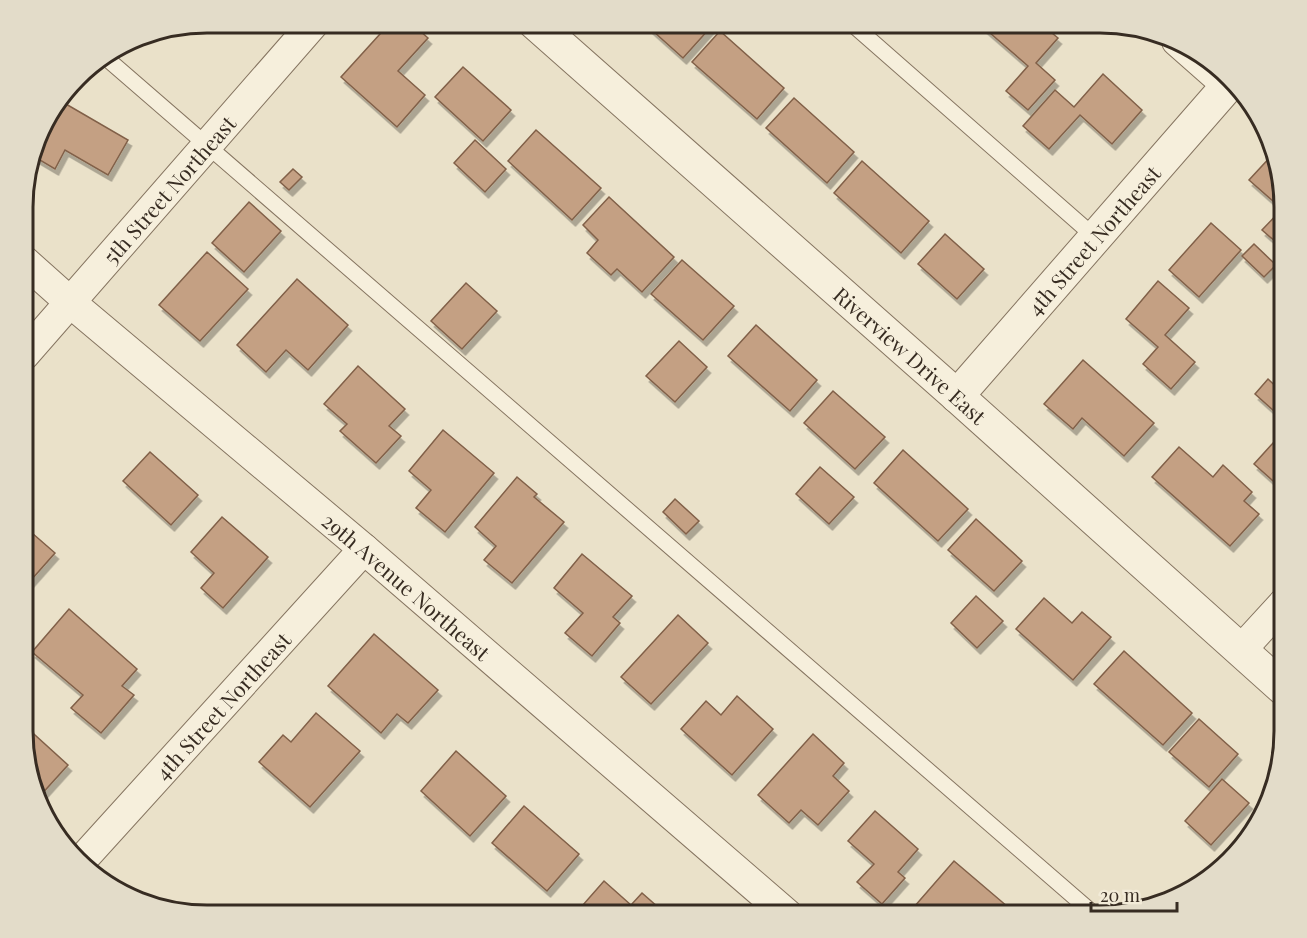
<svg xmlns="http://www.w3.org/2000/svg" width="1307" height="938" font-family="'Playfair Display',serif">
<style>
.building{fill:#c4a083;stroke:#816048;stroke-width:1.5;filter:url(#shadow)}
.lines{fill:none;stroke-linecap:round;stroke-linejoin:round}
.service-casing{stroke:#857460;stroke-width:17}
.minor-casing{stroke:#857460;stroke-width:32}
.tertiary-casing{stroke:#857460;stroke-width:35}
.service{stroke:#f6efdc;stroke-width:15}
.minor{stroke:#f6efdc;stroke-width:30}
.tertiary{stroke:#f6efdc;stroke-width:33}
.labels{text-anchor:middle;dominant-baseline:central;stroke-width:6;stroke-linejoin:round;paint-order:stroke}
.street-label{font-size:21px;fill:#372c22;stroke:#f2ebd8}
.rim{fill:none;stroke:#372c22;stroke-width:3}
</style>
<defs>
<filter id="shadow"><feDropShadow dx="3.5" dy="6" stdDeviation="0" flood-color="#0004"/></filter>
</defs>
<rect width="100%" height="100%" fill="#eae1c9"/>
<!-- building -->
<g class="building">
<polygon points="390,23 411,23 428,38 398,71 425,95 397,127 341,77"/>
<polygon points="644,23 704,23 710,28 683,58"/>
<polygon points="986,23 1040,23 1058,38 1036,63 1055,80 1028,110 1006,91 1028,66 983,27"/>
<polygon points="720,31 784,88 757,119 692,62"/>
<polygon points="463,67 511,110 483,141 435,97"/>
<polygon points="1103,74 1142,110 1112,144 1080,115 1049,149 1023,126 1055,90 1074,107"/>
<polygon points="794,98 854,152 827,183 766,128"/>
<polygon points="59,100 128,140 108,175 65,150 55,169 33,156 47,115"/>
<polygon points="536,130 601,188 572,220 508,161"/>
<polygon points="475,140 506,169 485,192 454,163"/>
<polygon points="1273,154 1284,196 1284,249 1262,230 1282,209 1249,180"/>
<polygon points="862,161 929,221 901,253 834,193"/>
<polygon points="293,169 302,177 289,190 280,182"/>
<polygon points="609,197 674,257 642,292 617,269 611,275 587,253 598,240 583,225"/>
<polygon points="249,202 281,231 244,272 212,243"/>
<polygon points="1211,223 1241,250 1199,297 1169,270"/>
<polygon points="945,234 984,269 957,299 918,264"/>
<polygon points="1254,244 1276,265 1264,277 1242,256"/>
<polygon points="207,252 248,289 200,341 159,305"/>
<polygon points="682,260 734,306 703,340 651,294"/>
<polygon points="297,279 348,325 308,370 286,350 266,372 237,345"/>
<polygon points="1158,281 1189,308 1165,335 1195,362 1171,389 1143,364 1158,347 1126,319"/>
<polygon points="466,283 497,311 462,349 431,321"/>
<polygon points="756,325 817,380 790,411 728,356"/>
<polygon points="679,341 707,367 675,402 646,376"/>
<polygon points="1083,360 1154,423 1124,456 1082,418 1073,429 1044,404"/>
<polygon points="358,366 405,409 389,426 401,436 376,463 340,431 347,424 324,404"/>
<polygon points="1268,379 1284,394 1284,418 1283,419 1255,394"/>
<polygon points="833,391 885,437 855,469 804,423"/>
<polygon points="443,430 494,473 445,532 416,508 431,490 409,471"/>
<polygon points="1284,431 1284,486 1282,489 1254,464"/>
<polygon points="1179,447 1213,477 1223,465 1252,492 1244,501 1259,514 1230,546 1152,477"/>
<polygon points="903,450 968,509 938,541 874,483"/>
<polygon points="150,452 198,495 171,525 123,481"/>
<polygon points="820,467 854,497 829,524 796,494"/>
<polygon points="517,477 537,494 534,497 564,522 512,583 484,560 496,546 475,527"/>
<polygon points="675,499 699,521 686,534 663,512"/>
<polygon points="222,517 268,557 223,608 201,588 214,573 191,552"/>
<polygon points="976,519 1022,561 994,591 948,550"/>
<polygon points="24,526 55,553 24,588"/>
<polygon points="582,554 632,596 613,617 620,623 592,656 565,633 583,613 554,588"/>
<polygon points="976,596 1003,621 977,648 951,623"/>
<polygon points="1044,598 1072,623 1082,612 1111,637 1073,680 1016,629"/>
<polygon points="69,609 137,669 122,686 134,695 101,733 71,708 83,695 32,652"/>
<polygon points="678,615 708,643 651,704 621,677"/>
<polygon points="374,634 438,690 408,723 397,714 381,733 328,686"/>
<polygon points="1124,651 1192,713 1163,745 1094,684"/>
<polygon points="737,696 773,729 732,775 681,729 706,701 721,715"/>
<polygon points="316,713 360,751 310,807 259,762 283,735 291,742"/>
<polygon points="1199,719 1238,754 1209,787 1169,752"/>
<polygon points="24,725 68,765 39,797 24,754"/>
<polygon points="813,734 844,763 833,776 849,791 818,825 801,810 789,823 758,795"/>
<polygon points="456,751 506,796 470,836 421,791"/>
<polygon points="1222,779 1249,803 1211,845 1185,821"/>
<polygon points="524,806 579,854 547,891 492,843"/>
<polygon points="875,811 918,849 898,872 905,878 882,904 857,882 874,864 848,841"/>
<polygon points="954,861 1008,907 1001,915 907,915"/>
<polygon points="604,881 631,905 642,893 667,915 577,915 575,914"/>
</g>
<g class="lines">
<!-- service casing -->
<g class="service-casing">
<g id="service">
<polyline points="851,23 1096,238"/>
<polyline points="105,57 1095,915"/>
</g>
</g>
<!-- minor casing -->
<g class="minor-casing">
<g id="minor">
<polyline points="1177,41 1228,86"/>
<path id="s1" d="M 24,261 L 71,303 L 364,549 L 788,915"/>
<path id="s2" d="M 24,355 L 314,23"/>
<polyline points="1241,650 1284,603"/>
<path id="s3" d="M 81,861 L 364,549"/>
</g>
</g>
<!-- tertiary casing -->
<g class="tertiary-casing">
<g id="tertiary">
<path id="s4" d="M 535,23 L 957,396 L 1284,689"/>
<path id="s5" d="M 957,396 L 1230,83"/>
</g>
</g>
<!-- service -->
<use href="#service" class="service"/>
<!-- minor -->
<use href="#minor" class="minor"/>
<!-- tertiary -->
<use href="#tertiary" class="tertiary"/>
</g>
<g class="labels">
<!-- street labels -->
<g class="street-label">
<text stroke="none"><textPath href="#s2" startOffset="220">5th Street Northeast</textPath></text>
<text stroke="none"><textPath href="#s5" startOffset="207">4th Street Northeast</textPath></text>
<text stroke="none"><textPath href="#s4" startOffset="501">Riverview Drive East</textPath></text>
<text stroke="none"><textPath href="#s1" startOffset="502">29th Avenue Northeast</textPath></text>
<text stroke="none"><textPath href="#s3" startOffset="210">4th Street Northeast</textPath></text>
</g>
</g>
<!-- crop -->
<path d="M0 0H1307V938H0ZM207 33H1100A174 174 0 0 1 1274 207V731A174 174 0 0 1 1100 905H207A174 174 0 0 1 33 731V207A174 174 0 0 1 207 33Z" fill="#e3dcc9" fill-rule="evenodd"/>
<path class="rim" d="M207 33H1100A174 174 0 0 1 1274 207V731A174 174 0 0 1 1100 905H207A174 174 0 0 1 33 731V207A174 174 0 0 1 207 33Z"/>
<!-- scale -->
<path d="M1091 902v9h86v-9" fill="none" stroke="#372c22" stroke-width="3"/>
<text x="1100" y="902" font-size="18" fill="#372c22" stroke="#f2ebd8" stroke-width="4.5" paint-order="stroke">20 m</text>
</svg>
